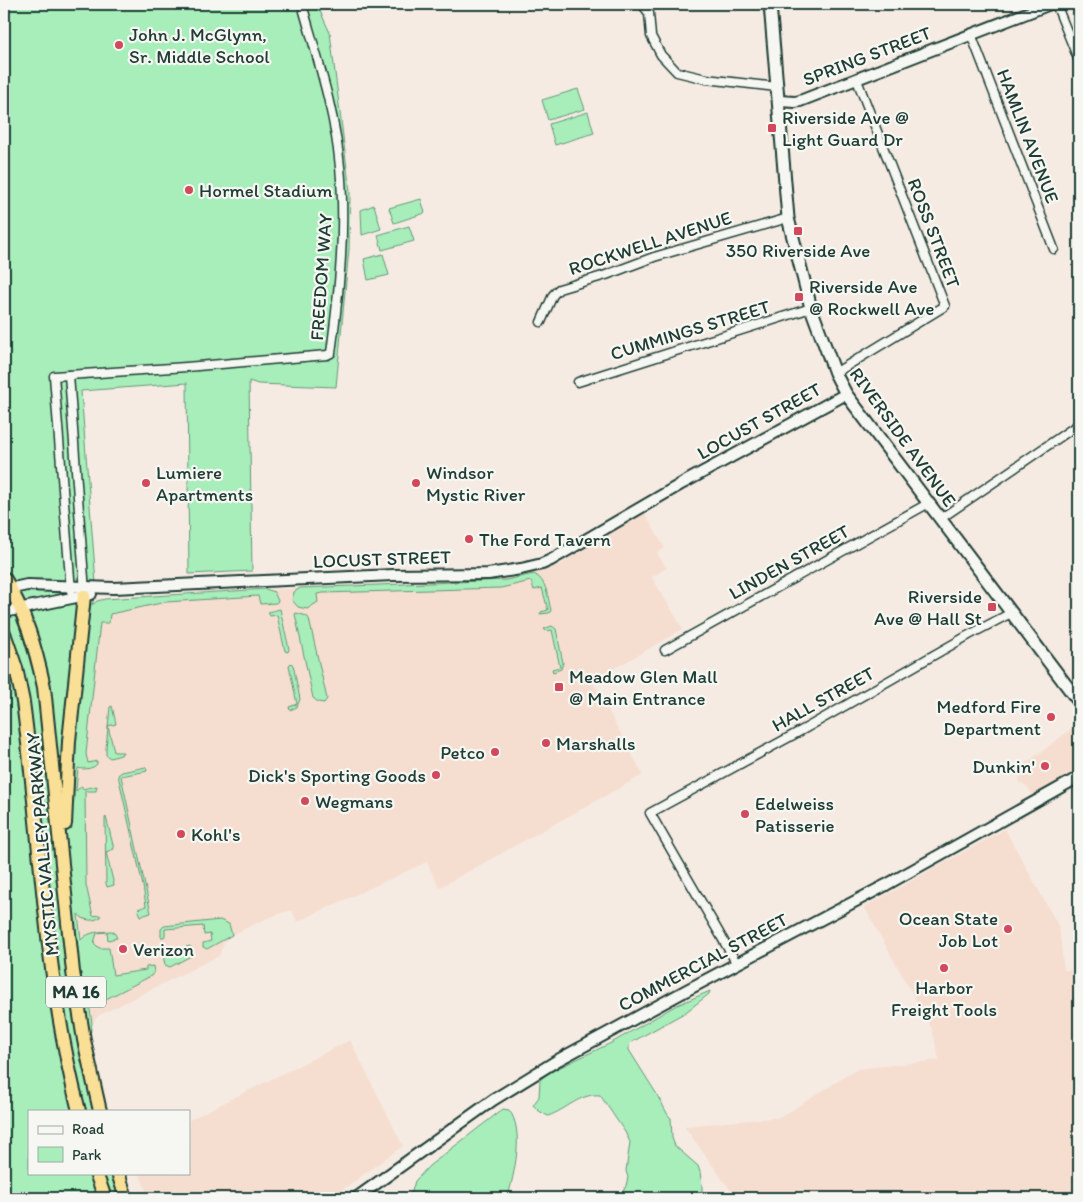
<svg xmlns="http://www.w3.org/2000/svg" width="1083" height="1202" font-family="Itim,sans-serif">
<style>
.built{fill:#f5ded0}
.green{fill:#a8eeba;stroke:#649677}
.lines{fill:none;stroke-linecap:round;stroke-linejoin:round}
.minor-casing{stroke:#1f3d34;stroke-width:11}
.tertiary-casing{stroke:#1f3d34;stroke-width:14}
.secondary-casing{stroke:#1f3d34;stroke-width:15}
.trunk-casing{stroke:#1f3d34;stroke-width:16}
.minor{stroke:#f6f6f2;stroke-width:8}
.tertiary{stroke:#f6f6f2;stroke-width:10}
.secondary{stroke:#f6f6f2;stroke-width:11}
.trunk{stroke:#fadf96;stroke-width:12}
.poi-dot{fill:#d1495b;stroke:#f6f6f2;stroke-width:2}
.labels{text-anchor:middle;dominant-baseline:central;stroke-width:4.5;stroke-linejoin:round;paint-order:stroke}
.shield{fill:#f6f6f2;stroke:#60746d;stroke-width:1}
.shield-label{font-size:18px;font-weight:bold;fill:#1f3d34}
.poi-label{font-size:19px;fill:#1f3d34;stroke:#f6f6f2;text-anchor:start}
.street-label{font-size:19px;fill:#1f3d34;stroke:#f6f6f2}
</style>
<rect width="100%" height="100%" fill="#f6ebe3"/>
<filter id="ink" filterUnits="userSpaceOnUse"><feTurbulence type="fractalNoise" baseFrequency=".02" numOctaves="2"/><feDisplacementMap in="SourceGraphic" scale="10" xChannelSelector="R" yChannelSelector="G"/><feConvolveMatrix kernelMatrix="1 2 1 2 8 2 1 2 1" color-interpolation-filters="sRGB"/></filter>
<g filter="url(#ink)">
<!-- built -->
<g class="built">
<polygon points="644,512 665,548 657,553 667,568 652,577 683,629 626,662 592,680 643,775 439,888 427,862 297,922 292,910 270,917 226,938 219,956 100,1015 92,1023 77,898 76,794 93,604 99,600 105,599 358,585 517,578 541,572 557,566 619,526"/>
<polygon points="1079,723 1079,774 1034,799 1029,789 1019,781 1020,768"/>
<polygon points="1005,829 1059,927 1064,970 1079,969 1079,1198 736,1198 684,1126 781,1117 857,1069 939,1060 932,1029 864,907"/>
<polygon points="350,1040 403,1146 331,1198 149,1198 139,1173 189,1173 189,1120"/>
</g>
<!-- green -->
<g class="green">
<path d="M 4,4 L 317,4 L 330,33 L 350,192 L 349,249 L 336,387 L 258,384 L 249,381 L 252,571 L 189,574 L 187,383 L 81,391 L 96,583 L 96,593 L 92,605 L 97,601 L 105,599 L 266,589 L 274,592 L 278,601 L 276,603 L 260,604 L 258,596 L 166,602 L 110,614 L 109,623 L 100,623 L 86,754 L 88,763 L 97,761 L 97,764 C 93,769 83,770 78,768 L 76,791 L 82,786 L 82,789 L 97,786 L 96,791 L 85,791 L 86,885 L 93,916 L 100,915 L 101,917 C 93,922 84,921 78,914 L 81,940 C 89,931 99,932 111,931 L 114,932 L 117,938 L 108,940 L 107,932 L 97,933 L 94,943 L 99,948 L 109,948 L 113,975 L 146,970 L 146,967 L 153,966 L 154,972 L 151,976 L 102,1001 L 96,1002 L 88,997 L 92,1023 L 89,1041 L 105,1111 L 29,1111 L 29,1173 L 124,1173 L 133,1198 L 4,1198 Z"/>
<polygon points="578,89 585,109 548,120 542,100"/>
<polygon points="588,112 594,133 555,145 549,124"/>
<polygon points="421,199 425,213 394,223 389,208"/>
<polygon points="374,205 381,229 362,235 361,210"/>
<polygon points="409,226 414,241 382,250 378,235"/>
<polygon points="383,254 389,275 368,280 364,259"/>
<path d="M 534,574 C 547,580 548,598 551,611 L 549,613 L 540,614 L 541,612 L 548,610 L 542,588 L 534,590 L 531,581 L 501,588 L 323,593 L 317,594 L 318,602 L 307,609 L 298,607 L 292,600 L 294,592 L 300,588 L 506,580 Z"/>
<polygon points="280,609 289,649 288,652 285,651 277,615 270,616 268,612"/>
<polygon points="296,613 307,616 309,619 327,699 324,703 318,702 313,698 295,614"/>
<polygon points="552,626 556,629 563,663 561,669 553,672 552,669 560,667 552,630 546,631 544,629"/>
<polygon points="291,663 293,665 300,699 297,707 290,710 289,707 297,704 289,665"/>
<polygon points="112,706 116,724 108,726 114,752 123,752 121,755 110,758 106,755 106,748 110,707"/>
<polygon points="146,767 147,771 121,776 151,913 141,916 138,909 146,906 143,886 118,775 122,772"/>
<polygon points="106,817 114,849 106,852 114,885 107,887 106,883 105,818"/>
<polygon points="220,920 229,924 232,935 207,949 203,947 203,943 211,941 210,934 204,935 203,926 165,929 165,936 164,937 161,937 161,929 164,926"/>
<polygon points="190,946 192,949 191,956 170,967 165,965 162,951 164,948 166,948 167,956 186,955 186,947"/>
<path d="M 710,991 L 709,994 L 686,1012 L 632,1042 L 629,1045 L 629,1050 L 656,1093 L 668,1115 L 671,1118 L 672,1138 L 675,1146 L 698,1166 L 700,1172 L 702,1185 L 702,1198 L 619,1198 L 626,1186 L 628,1177 L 626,1171 L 630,1142 L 625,1132 L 600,1095 C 580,1093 566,1110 548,1116 L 539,1111 L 533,1105 L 539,1097 L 540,1080 L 548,1073 L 613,1042 L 675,1006 Z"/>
<path d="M 503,1109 L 509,1110 C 525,1131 514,1173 508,1197 L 410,1198 L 415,1181 L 429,1166 Z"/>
</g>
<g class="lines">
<!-- minor casing -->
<g class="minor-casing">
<g id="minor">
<polyline points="642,4 649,13 651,36 661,55 677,72 706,79 777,87"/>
<polyline points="1056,4 1079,61"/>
<polyline points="971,34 1054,249"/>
<polyline points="541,322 553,295 559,289 606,275 654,257 788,218"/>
<polyline points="835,373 945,306 857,80"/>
<polyline points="69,375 85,592"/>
<polyline points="578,382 811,308"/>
<polyline points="940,519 1079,424"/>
<path d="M 71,591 L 54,376 L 186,367 L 327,355 L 331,353 C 339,292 346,229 340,167 C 335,111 317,58 302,4"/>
<polyline points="665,650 929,503"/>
<polyline points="737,964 650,813 806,728 969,635 1011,613"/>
</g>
</g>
<!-- tertiary casing -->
<g class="tertiary-casing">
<g id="tertiary">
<polyline points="779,101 795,102 800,101 1050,4"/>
<polyline points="4,590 27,585 114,588 393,575 488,574 521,569 542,564 551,560 683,483 846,394"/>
<polyline points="4,612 91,594"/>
<polyline points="356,1198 493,1100 558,1060 687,990 886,885 1079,777"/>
</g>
</g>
<!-- secondary casing -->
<g class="secondary-casing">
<polyline id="secondary" points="770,4 788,218 811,308 835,373 846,394 1079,702"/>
</g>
<!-- trunk casing -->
<g class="trunk-casing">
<g id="trunk">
<path d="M 4,578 C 25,610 36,650 44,687 L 73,972 L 84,1040 L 100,1111"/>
<path d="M 4,633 L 16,668 L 23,702 C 41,838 44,977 79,1111"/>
<polyline points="65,824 69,741 84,596"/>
<polyline points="96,1173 105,1198"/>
<polyline points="118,1173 126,1198"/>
</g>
</g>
<!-- minor -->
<use href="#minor" class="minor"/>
<!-- tertiary -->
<use href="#tertiary" class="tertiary"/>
<!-- secondary -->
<use href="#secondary" class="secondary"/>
<!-- trunk -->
<use href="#trunk" class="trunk"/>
</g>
</g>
<!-- markers -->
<g class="poi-dot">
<circle cx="119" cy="45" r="5"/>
<rect x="767" y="123" width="10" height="10" rx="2.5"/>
<circle cx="189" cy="190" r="5"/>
<rect x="793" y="226" width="10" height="10" rx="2.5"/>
<rect x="794" y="292" width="10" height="10" rx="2.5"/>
<circle cx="146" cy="483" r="5"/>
<circle cx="416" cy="483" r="5"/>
<circle cx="469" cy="539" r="5"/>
<rect x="987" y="602" width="10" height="10" rx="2.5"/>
<rect x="554" y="682" width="10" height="10" rx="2.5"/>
<circle cx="1051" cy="717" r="5"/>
<circle cx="546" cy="743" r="5"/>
<circle cx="495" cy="752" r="5"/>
<circle cx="1045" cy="766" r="5"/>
<circle cx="436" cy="775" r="5"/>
<circle cx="305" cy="801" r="5"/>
<circle cx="745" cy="814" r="5"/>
<circle cx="181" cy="834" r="5"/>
<circle cx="1008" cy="929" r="5"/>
<circle cx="123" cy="949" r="5"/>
<circle cx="944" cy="968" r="5"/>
</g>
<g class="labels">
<!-- shield labels -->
<rect class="shield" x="46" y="976.5" width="60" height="31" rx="4"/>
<g class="shield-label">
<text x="76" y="992">MA 16</text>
</g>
<!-- poi labels -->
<g class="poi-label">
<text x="129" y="34">John J. McGlynn,<tspan x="129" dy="22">Sr. Middle School</tspan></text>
<text x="782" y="117">Riverside Ave @<tspan x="782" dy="22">Light Guard Dr</tspan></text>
<text x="199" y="190">Hormel Stadium</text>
<text x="798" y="250" text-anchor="middle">350 Riverside Ave</text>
<text x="809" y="286">Riverside Ave<tspan x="809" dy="22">@ Rockwell Ave</tspan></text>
<text x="156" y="472">Lumiere<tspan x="156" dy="22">Apartments</tspan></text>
<text x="426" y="472">Windsor<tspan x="426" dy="22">Mystic River</tspan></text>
<text x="479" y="539">The Ford Tavern</text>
<text x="982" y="596" text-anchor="end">Riverside<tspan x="982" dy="22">Ave @ Hall St</tspan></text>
<text x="569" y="676">Meadow Glen Mall<tspan x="569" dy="22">@ Main Entrance</tspan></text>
<text x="1041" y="706" text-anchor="end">Medford Fire<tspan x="1041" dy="22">Department</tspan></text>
<text x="556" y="743">Marshalls</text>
<text x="485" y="752" text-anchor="end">Petco</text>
<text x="1035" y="766" text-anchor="end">Dunkin'</text>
<text x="426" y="775" text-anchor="end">Dick's Sporting Goods</text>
<text x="315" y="801">Wegmans</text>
<text x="755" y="803">Edelweiss<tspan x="755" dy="22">Patisserie</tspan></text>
<text x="191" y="834">Kohl's</text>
<text x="998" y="918" text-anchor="end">Ocean State<tspan x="998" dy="22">Job Lot</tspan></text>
<text x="133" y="949">Verizon</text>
<text x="944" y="987" text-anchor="middle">Harbor<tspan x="944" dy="22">Freight Tools</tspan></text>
</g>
<!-- street labels -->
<g class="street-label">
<text transform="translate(867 56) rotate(-21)">SPRING STREET</text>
<text transform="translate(1028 136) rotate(69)">HAMLIN AVENUE</text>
<text transform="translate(934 233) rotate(69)">ROSS STREET</text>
<text transform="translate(650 243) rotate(-18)">ROCKWELL AVENUE</text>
<text transform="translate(321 277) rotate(-86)">FREEDOM WAY</text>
<text transform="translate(690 330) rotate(-17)">CUMMINGS STREET</text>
<text transform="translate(759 421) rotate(-29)">LOCUST STREET</text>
<text transform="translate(903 437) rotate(54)">RIVERSIDE AVENUE</text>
<text transform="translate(382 559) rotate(-2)">LOCUST STREET</text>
<text transform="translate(789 562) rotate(-29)">LINDEN STREET</text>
<text transform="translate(823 699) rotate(-29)">HALL STREET</text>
<text transform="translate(42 844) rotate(-95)">MYSTIC VALLEY PARKWAY</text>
<text transform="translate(703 962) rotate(-28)">COMMERCIAL STREET</text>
</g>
</g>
<!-- margin -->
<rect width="1083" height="1202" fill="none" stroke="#f6f6f2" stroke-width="20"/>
<rect x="10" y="10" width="1063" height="1182" fill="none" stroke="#1f3d34" stroke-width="2" filter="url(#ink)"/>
<!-- legend -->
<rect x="28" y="1110" width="162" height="65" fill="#f6f6f2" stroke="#a0aca6"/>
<rect x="38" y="1126" width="25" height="8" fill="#f6f6f2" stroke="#a0aca6"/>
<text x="72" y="1134" font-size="15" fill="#1f3d34">Road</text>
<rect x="38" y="1147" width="25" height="15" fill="#a8eeba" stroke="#a0aca6"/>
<text x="72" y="1160" font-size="15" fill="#1f3d34">Park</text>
</svg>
